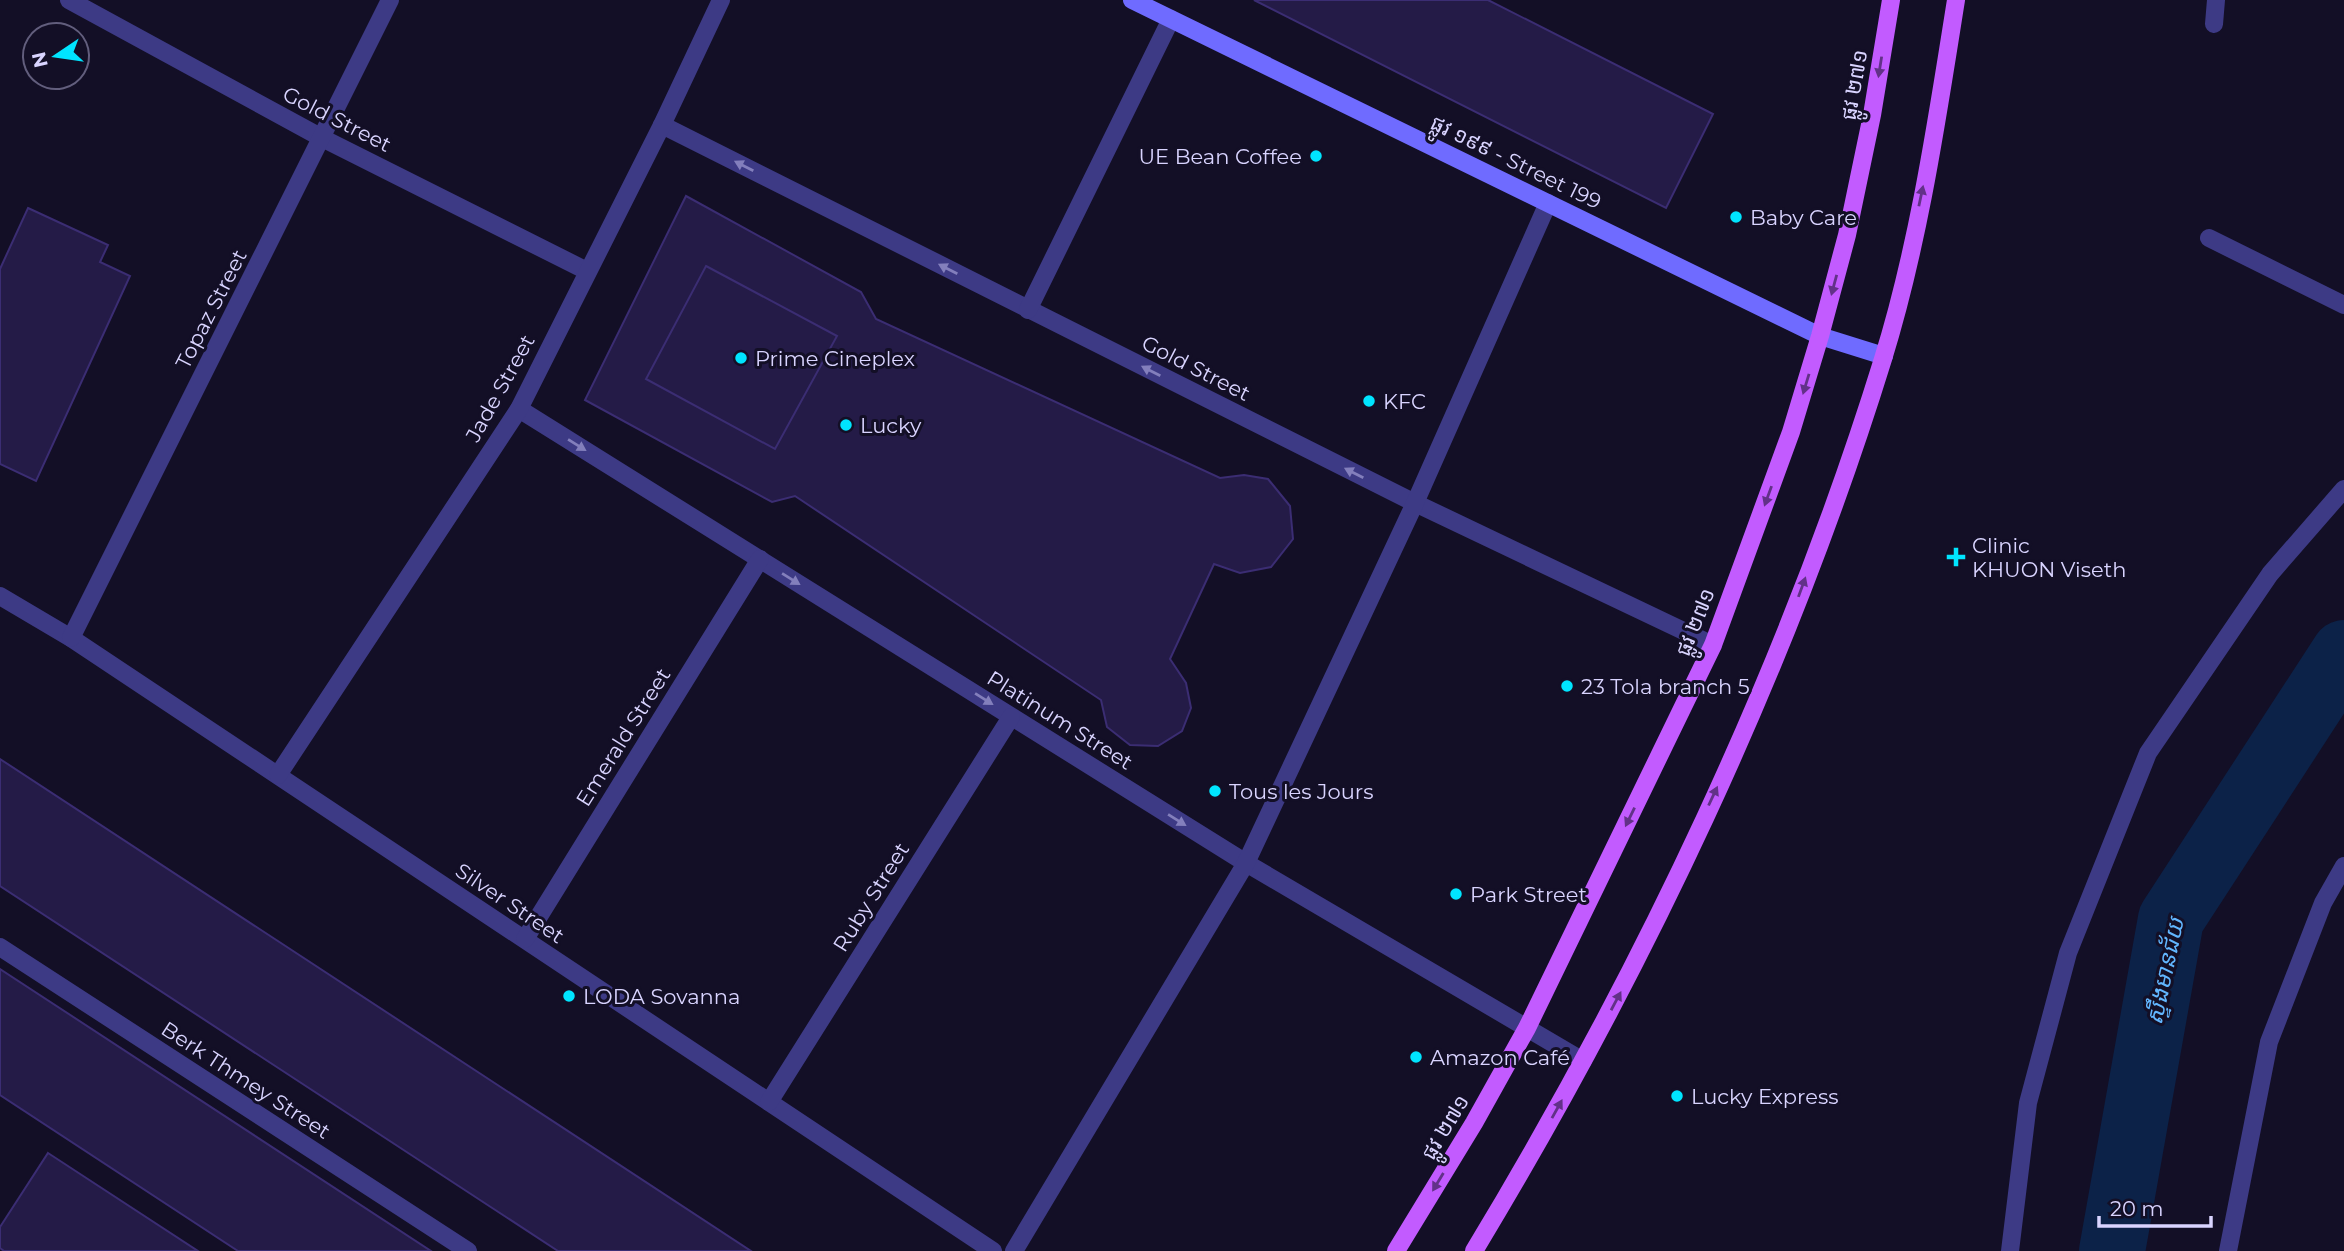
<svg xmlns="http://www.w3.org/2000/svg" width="2344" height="1251" font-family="Montserrat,'Noto Sans Khmer',sans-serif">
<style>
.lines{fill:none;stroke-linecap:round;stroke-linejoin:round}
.river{stroke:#0c2248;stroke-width:66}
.building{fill:#241b47;stroke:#3b2d73;stroke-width:2}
.lane{stroke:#3d3a85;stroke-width:18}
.street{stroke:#3d3a85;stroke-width:18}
.secondary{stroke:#6f6bff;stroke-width:18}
.primary{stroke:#c25bff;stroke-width:18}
.oneway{fill:#623188}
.oneway2{fill:#837fbc}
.poi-dot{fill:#00e5ff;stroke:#130f26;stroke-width:2.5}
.labels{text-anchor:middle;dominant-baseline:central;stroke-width:6;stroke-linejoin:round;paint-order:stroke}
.street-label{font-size:21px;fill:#d9d4ff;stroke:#130f26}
.poi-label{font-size:21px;fill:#d9d4ff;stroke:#130f26;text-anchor:start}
.water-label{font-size:23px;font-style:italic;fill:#62b6ff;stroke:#130f26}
</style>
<rect width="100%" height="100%" fill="#130f26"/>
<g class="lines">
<!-- river -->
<polyline class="river" points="2112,1251 2171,919 2344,653"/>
</g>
<!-- building -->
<g class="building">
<polygon points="1254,0 1488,0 1713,114 1666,208"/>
<polygon points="686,196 861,292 876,319 1220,478 1244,475 1268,479 1290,506 1293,539 1271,567 1240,573 1214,564 1170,659 1186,683 1191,708 1182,731 1158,746 1130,745 1107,727 1101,700 795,496 772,502 585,400"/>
<polygon points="28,208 108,245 100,262 130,276 36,481 0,464 0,269"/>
<polygon points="706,266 837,336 775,449 646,379"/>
<polygon points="0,759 751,1251 558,1251 0,886"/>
<polygon points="0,969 431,1251 238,1251 0,1095"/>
<polygon points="48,1153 198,1251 4,1251 0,1248 0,1227"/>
</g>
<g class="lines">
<!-- lane -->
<g class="lane">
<polyline points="2214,24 2216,0"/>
<polyline points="2209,238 2344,305"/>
</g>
<!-- street -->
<g class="street">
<polyline points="69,0 322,138 587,271"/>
<polyline points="662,125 1415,503 1713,645"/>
<polyline points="1028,310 1171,19"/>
<polyline points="519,409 1246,863 1583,1061"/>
<polyline points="0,596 71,638 993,1251"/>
<polyline points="71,638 390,0"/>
<polyline points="278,775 519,409 662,125 721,0"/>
<polyline points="525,939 760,559"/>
<polyline points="0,947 468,1251"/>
<polyline points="769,1102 1011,717"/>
<polyline points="1014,1251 1246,863 1415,503 1548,203"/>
<polyline points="2010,1251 2028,1103 2068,953 2148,753 2270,574 2344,489"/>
<polyline points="2228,1251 2269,1042 2323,903 2344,866"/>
</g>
<!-- secondary -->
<polyline class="secondary" points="1132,0 1820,336 1884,356"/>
<!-- primary -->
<g class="primary">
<polyline points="1396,1251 1474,1123 1527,1028 1713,645 1791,432 1820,336 1847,235 1872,115 1891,0"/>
<path d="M 1474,1251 C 1642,973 1787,669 1883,359 C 1919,243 1937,119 1956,0"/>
</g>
</g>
<!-- one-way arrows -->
<defs><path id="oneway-solid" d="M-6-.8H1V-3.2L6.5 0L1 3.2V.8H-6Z" transform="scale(1.75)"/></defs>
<g class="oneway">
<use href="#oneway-solid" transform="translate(1880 67) rotate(99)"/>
<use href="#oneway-solid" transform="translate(1921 196) rotate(-78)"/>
<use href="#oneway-solid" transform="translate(1834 285) rotate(105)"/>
<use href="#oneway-solid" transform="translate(1806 384) rotate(107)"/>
<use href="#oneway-solid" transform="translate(1768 496) rotate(110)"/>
<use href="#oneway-solid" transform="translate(1802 587) rotate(-70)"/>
<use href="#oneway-solid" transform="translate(1713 796) rotate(-65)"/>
<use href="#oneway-solid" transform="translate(1630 817) rotate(116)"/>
<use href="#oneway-solid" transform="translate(1616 1001) rotate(-62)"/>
<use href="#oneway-solid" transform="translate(1557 1109) rotate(-61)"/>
<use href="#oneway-solid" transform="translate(1438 1182) rotate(121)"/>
</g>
<g class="oneway2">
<use href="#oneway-solid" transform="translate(744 166) rotate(-153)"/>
<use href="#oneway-solid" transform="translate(948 269) rotate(-153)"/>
<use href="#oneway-solid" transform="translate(1151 371) rotate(-153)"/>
<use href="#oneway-solid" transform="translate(577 445) rotate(32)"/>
<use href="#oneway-solid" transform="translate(1354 473) rotate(-153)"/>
<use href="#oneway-solid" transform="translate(791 579) rotate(32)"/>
<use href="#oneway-solid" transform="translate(984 699) rotate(32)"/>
<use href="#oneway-solid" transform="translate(1177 820) rotate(32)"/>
</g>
<!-- markers -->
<g class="poi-dot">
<circle cx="1316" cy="156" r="7"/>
<circle cx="1736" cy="217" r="7"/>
<circle cx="741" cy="358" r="7"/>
<circle cx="1369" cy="401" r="7"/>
<circle cx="846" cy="425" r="7"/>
<path d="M1952.5 546.5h7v7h7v7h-7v7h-7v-7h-7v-7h7z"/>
<circle cx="1567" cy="686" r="7"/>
<circle cx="1215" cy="791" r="7"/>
<circle cx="1456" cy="894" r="7"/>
<circle cx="569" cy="996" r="7"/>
<circle cx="1416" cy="1057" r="7"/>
<circle cx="1677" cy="1096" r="7"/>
</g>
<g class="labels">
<!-- street labels -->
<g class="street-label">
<text transform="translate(1854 85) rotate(-80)">ផ្លូវ ២៧១</text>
<text transform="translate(337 119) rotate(27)">Gold Street</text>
<text transform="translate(1516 162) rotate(26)">ផ្លូវ ១៩៩ - Street 199</text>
<text transform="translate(211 309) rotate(-63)">Topaz Street</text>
<text transform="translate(1196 368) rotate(27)">Gold Street</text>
<text transform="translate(500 388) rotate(-61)">Jade Street</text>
<text transform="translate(1695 622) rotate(-68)">ផ្លូវ ២៧១</text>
<text transform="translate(1060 720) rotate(32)">Platinum Street</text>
<text transform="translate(623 737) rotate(-58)">Emerald Street</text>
<text transform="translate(871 897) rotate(-58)">Ruby Street</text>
<text transform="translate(510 903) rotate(34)">Silver Street</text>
<text transform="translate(246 1080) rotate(33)">Berk Thmey Street</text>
<text transform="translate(1445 1127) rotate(-59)">ផ្លូវ ២៧១</text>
</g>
<!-- poi labels -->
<g class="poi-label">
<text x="1302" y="156" text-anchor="end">UE Bean Coffee</text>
<text x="1750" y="217">Baby Care</text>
<text x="755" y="358">Prime Cineplex</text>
<text x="1383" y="401">KFC</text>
<text x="860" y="425">Lucky</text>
<text x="1972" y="545">Clinic<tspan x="1972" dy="24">KHUON Viseth</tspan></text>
<text x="1581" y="686">23 Tola branch 5</text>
<text x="1229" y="791">Tous les Jours</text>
<text x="1470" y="894">Park Street</text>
<text x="583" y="996">LODA Sovanna</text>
<text x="1430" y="1057">Amazon Café</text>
<text x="1691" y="1096">Lucky Express</text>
</g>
<!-- water labels -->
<g class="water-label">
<text transform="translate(2165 971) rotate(-78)">ស្ទឹងមានជ័យ</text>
</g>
</g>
<!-- north arrow -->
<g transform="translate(56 56) rotate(257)"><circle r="33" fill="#130f26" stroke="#625e7d" stroke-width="2"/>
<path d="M0-5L12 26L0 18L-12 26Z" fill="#00e5ff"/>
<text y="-10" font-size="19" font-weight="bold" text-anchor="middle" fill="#d9d4ff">N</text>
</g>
<!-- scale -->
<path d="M2099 1216v10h112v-10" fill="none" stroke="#d9d4ff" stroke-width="3.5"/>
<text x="2110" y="1216" font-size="21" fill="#d9d4ff" stroke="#130f26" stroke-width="5" paint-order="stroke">20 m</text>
</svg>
